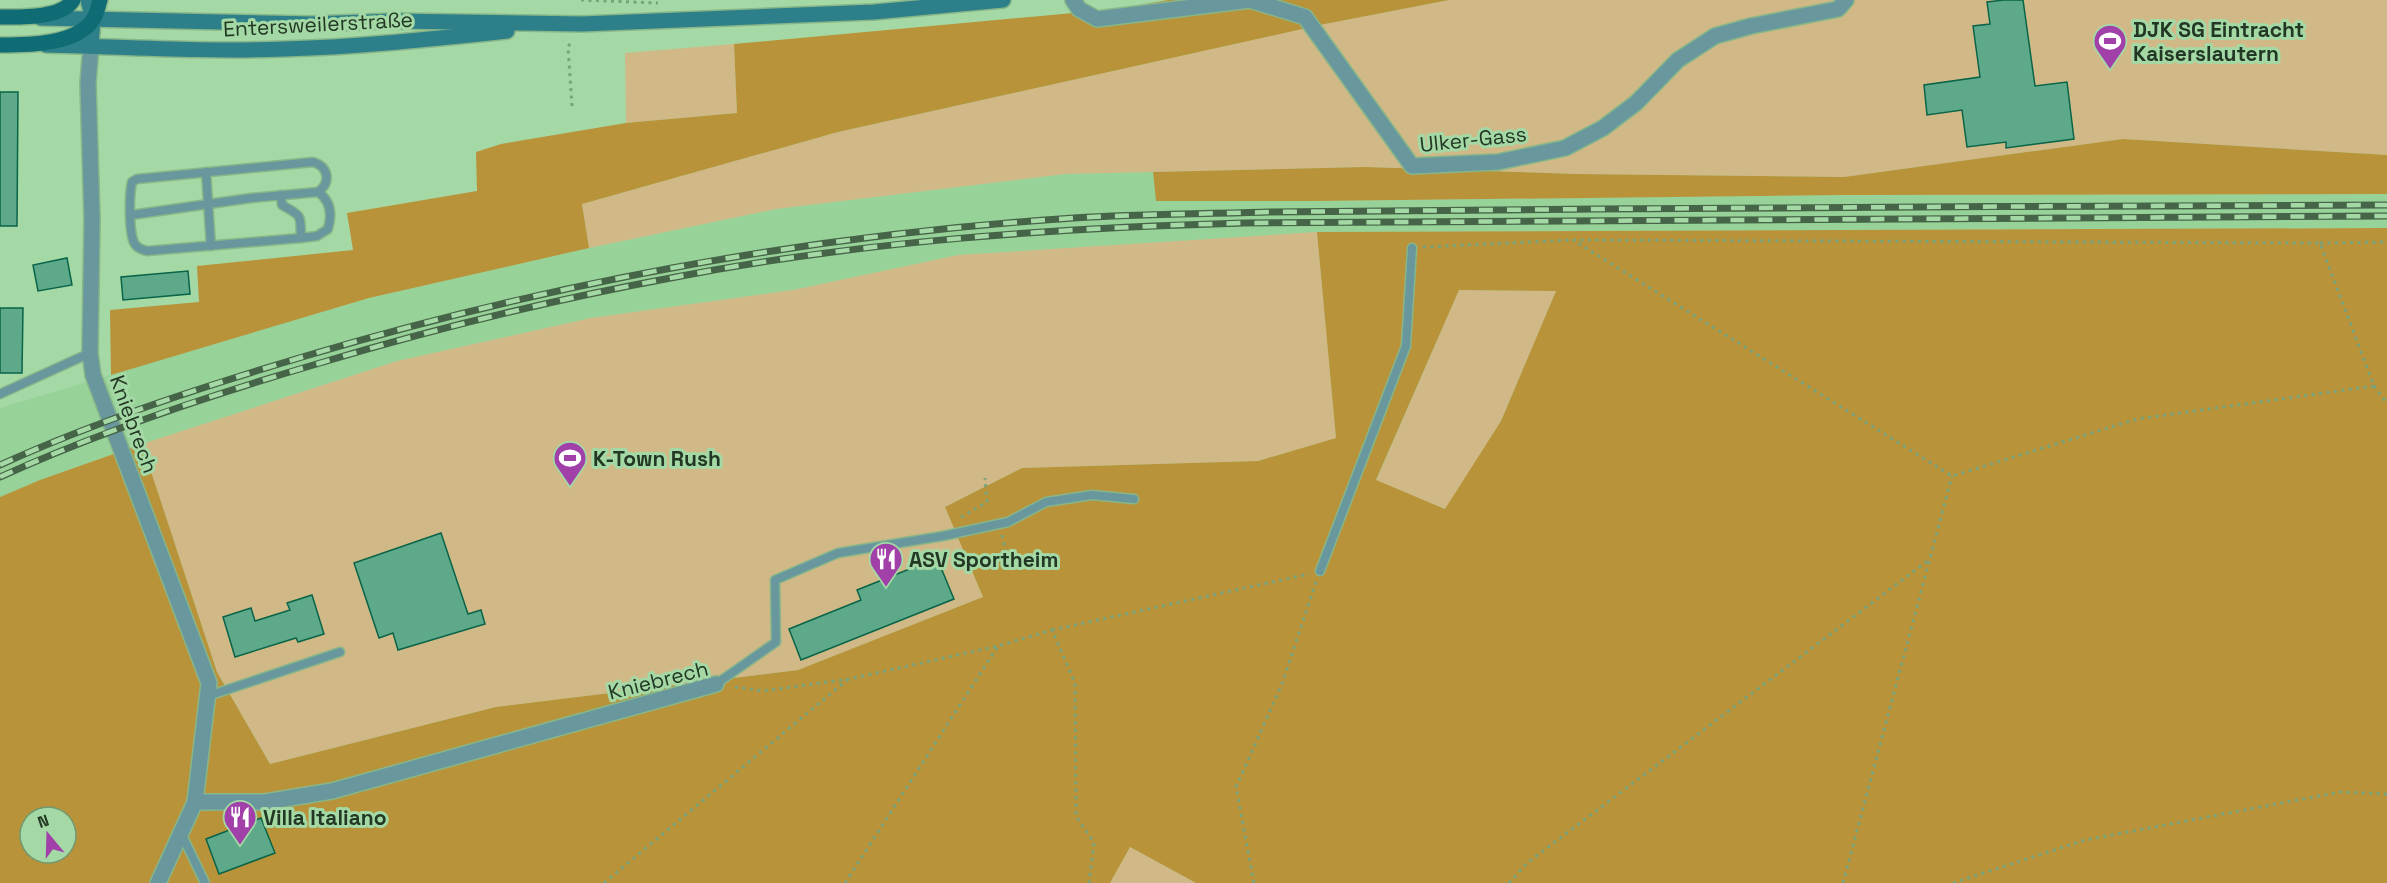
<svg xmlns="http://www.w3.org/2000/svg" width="2387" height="883" font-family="'Space Grotesk',sans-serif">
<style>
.built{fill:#97d298}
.green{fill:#d1b987}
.forest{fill:#b99339;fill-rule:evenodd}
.building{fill:#5da98a;stroke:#096448;stroke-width:1.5}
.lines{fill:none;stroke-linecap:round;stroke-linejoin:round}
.service-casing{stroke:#88b689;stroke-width:11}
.minor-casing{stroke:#88b689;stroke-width:18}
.secondary-casing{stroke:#88b689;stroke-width:18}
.primary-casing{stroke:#88b689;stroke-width:18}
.path{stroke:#78a279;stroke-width:3;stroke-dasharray:3 4.5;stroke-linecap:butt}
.service{stroke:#68989e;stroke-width:8}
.minor{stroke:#68989e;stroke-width:15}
.secondary{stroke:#2d8089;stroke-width:15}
.primary{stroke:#0f6b74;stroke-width:15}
.rail-casing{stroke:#466447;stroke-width:7}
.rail{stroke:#a4d9a5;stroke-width:4.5;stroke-dasharray:14;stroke-linecap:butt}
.labels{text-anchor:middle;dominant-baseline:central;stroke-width:6;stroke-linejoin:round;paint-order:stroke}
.street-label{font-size:21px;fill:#233824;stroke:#a4d9a5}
.poi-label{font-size:21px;font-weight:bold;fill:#233824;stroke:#a4d9a5;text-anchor:start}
</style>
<rect width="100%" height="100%" fill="#a4d9a5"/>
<!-- built -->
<polygon class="built" points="1153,172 1157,201 1315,201 1843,195 2387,194 2387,228 1317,232 958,255 793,290 591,318 397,361 142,444 40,480 0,497 0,408 369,298 589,248 776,209 1065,174"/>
<!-- green -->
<g class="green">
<polygon points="1449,0 2387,0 2387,155 2123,139 1844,177 1576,174 1365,167 1065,174 776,209 589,248 582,204 838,132 1325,24"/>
<polygon points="734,44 737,113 626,123 625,53"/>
<polygon points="1317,232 1336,438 1258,461 1022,468 945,507 983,597 798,670 496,707 270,764 217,672 142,444 397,361 591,318 793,290 958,255"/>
<polygon points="1459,290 1556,291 1501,421 1446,509 1376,481"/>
<polygon points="1130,847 1196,883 1110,883"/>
</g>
<!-- forest -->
<g class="forest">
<polygon points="1168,0 1449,0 1325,24 838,132 582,204 589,248 369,298 111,375 110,310 199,302 197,266 353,250 347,213 477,191 476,152 501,144 626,123 737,113 734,44 1117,9"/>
<polygon points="2123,139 2387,155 2387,194 1843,195 1315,201 1156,201 1153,172 1365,167 1576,174 1844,177"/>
<path d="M 2387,228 L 2387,883 L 1196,883 L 1130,847 L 1110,883 L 0,883 L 0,497 L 40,480 L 142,444 L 217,672 L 270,764 L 496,707 L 798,670 L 983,597 L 945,507 L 1022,468 L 1258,461 L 1336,438 L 1317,232 ZM 1459,290 L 1556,291 L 1501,421 L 1445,509 L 1376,480 ZM 30,817 L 66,817 L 66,853 L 30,853 Z"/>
</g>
<!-- building -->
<g class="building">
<polygon points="2004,0 2023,0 2035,86 2067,82 2074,139 2006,148 2006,142 1967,147 1962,110 1927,115 1924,85 1980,77 1973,26 1990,24 1987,2"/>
<polygon points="0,92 18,92 17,226 0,226"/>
<polygon points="67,258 72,285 38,291 33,265"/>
<polygon points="188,271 190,294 123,300 121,277"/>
<polygon points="0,308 23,308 22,373 0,373"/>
<polygon points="441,533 468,614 481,610 485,624 398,650 393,633 379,638 354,563"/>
<polygon points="937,558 954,599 801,660 789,629 861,600 857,590"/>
<polygon points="312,595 324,634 298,642 296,638 235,657 223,617 251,608 255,621 290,610 287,603"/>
<polygon points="261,818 275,853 219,874 206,839"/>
</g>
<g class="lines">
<!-- service casing -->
<g class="service-casing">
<g id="service">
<polyline points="206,172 211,246"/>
<path d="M 281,195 L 282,205 C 303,217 300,214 301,238"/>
<path d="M 131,215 L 251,198 L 318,192 C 331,183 329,167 313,162 L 137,179 L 132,182 C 129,196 129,226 133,240 C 135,247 140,249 147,251 L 301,238 L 317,236 L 328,229 C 332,215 331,201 318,192"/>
<polyline points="0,394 90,353"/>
<polyline points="1320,571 1406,346 1412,248"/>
<polyline points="716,684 776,642 775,580 838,553 943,536 1008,522 1046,502 1092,495 1134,499"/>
<polyline points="208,696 340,652"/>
<polyline points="181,833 205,883"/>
</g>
</g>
<!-- minor casing -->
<g class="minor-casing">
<g id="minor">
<polyline points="1073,0 1079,9 1097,19 1250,0 1305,17 1412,166 1498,162 1565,148 1603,128 1636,103 1678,60 1715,36 1751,26 1838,9 1846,0"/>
<polyline points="91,46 88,83 92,219 90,353 93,375 209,683 195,802 158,883"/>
<polyline points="195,802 265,802 332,791 716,684"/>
</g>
</g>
<!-- secondary casing -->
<g class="secondary-casing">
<g id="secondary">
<polyline points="88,0 93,20 91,46"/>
<polyline points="41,18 311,24 394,21 582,24 874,12 1003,0"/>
<path d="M 46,45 C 125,47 205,52 284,49 C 358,47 433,39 507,31"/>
</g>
</g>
<!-- primary casing -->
<g class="primary-casing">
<g id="primary">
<path d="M 0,17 C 19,17 62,19 73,0"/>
<path d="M 0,45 C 27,45 79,45 94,18 C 97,13 98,6 100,0"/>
</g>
</g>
<!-- path -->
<g class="path">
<polyline points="581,0 658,3"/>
<polyline points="572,106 568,47 572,40"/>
<polyline points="2320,243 2387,242"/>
<polyline points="1423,247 1573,240 2320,243 2374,386 2137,419 1952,476 1573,240"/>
<polyline points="2374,386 2387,403"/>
<polyline points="961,517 987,502 985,478"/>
<polyline points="1002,535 1006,553"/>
<polyline points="1052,630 1309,574"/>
<polyline points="735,687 763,691 849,679 998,646 1052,630 1075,683 1076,816 1094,843 1089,883"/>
<polyline points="604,883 847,680"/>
<polyline points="845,883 998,646"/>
<polyline points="1254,883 1236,787 1282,684 1316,582"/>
<polyline points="1509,883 1527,863 1930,559"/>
<polyline points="1843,883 1952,476"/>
<polyline points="1953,883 2085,840 2340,792 2387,794"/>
</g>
<!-- service -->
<use href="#service" class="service"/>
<!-- minor -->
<use href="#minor" class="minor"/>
<!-- secondary -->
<use href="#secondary" class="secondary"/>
<!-- primary -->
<use href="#primary" class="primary"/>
<!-- rail casing -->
<g class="rail-casing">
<g id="rail">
<path d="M 0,465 C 99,420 205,386 309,355 C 559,281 813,235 1074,218 C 1138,214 1203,214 1268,212 C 1378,211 1487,210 1596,209 C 1860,207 2123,206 2387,205"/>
<path d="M 0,477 C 101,431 214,394 320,363 C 437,328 556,299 676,277 C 863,241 1054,228 1244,223 L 2387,216"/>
</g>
</g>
<!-- rail -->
<use href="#rail" class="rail"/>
</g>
<!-- icons -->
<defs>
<g id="stadium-pin" transform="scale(1.725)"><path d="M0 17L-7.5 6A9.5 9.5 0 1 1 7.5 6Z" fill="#a140a8" stroke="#a4d9a5"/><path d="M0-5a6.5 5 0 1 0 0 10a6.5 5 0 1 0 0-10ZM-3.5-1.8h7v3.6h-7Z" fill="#fff"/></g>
<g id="restaurant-pin" transform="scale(1.725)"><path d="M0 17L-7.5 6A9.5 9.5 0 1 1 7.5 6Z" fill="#a140a8" stroke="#a4d9a5"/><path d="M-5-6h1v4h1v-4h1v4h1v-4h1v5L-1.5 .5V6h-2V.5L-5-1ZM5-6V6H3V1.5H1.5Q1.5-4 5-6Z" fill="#fff"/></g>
</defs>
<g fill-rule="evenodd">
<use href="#stadium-pin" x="2110" y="41"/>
<use href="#stadium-pin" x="570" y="458"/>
<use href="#restaurant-pin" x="886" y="559"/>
<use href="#restaurant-pin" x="240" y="817"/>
</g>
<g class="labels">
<!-- street labels -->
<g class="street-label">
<text transform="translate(318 24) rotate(-3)">Entersweilerstraße</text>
<text transform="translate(1473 139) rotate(-6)">Ulker-Gass</text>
<text transform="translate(134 424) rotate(70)">Kniebrech</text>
<text transform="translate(658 680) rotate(-14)">Kniebrech</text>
</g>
<!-- poi labels -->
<g class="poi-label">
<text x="2133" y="29">DJK SG Eintracht<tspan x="2133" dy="24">Kaiserslautern</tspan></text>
<text x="593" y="458">K-Town Rush</text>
<text x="909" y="559">ASV Sportheim</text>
<text x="263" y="817">Villa Italiano</text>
</g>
</g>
<!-- north arrow -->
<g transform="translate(48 835) rotate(341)"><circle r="28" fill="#a4d9a5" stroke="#709971" stroke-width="1.5"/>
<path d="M0-4.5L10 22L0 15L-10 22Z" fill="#a140a8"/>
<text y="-9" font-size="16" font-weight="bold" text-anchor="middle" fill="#233824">N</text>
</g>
</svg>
